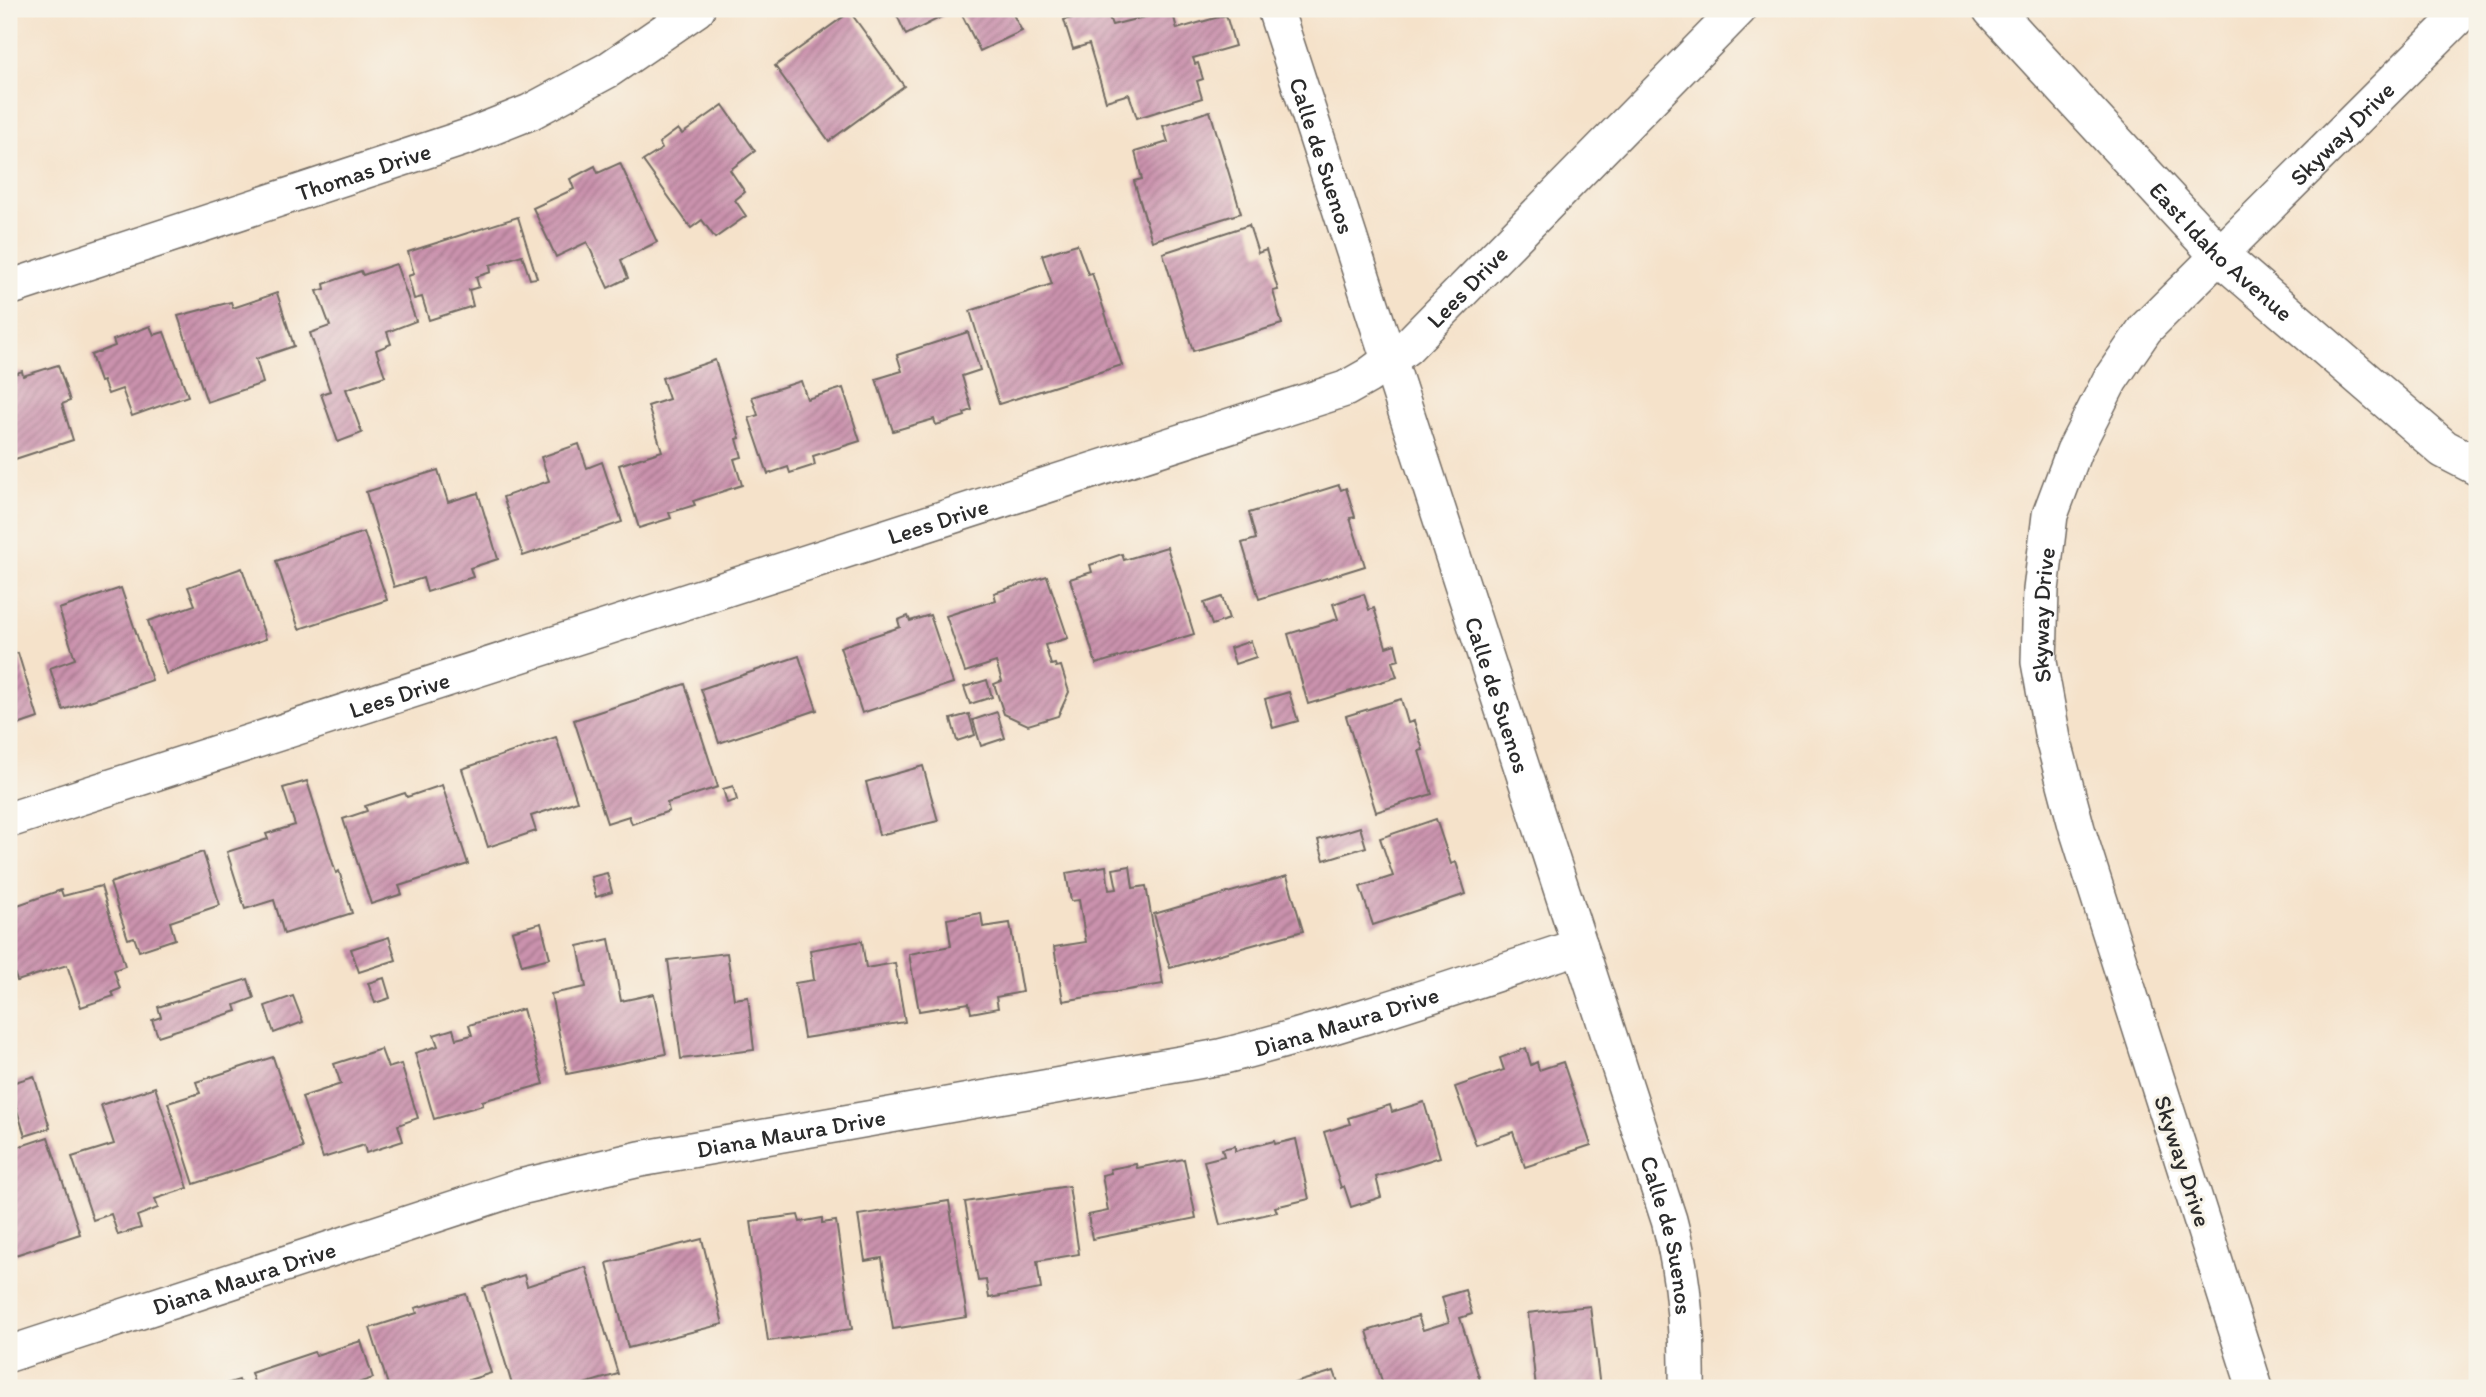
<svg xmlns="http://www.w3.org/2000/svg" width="2486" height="1397" font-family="Itim,sans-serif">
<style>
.building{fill:url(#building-hatch)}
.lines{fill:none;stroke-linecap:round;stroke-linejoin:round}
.street-casing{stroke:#726b63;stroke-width:38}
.secondary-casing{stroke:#726b63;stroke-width:41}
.street{stroke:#fff;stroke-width:35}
.secondary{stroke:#fff;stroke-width:38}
.labels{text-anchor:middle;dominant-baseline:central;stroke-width:6;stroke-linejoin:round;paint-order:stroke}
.street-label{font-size:24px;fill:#2b2b2b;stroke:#f7f3e8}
</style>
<defs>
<pattern id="building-hatch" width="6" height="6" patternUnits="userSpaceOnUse" patternTransform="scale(1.75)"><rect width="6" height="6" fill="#ca92ad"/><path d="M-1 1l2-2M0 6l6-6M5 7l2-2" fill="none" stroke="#a4778d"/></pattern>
</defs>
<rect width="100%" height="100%" fill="#f7f3e8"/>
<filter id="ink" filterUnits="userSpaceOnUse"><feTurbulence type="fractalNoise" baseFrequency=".0143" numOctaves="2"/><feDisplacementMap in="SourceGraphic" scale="14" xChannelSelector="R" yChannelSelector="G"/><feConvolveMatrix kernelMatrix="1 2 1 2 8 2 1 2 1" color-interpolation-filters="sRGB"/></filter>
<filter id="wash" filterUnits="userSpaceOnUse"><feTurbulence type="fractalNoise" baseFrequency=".00686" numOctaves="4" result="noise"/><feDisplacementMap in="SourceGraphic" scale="28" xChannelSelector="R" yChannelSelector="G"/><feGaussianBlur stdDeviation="1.57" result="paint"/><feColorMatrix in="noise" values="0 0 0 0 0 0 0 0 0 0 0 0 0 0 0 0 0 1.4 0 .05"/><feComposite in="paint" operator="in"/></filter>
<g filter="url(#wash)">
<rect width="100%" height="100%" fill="#f5e2ca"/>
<g id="blocks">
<!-- building -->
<g class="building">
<polygon points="894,9 957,9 906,35"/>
<polygon points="959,9 1010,9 1022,31 980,51"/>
<polygon points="1102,9 1106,9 1112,25 1172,10 1177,29 1226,15 1235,46 1193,58 1195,64 1198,63 1203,79 1197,81 1202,98 1137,118 1129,94 1106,101 1089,44 1073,49 1064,20"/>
<polygon points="850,12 904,86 829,141 775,66"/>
<polygon points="723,105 755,151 730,170 745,192 735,200 746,216 715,238 702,220 691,228 643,161 662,149 659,143 678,129 682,134"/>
<polygon points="1210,111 1241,213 1152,241 1134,181 1142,179 1135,152 1168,142 1163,126"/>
<polygon points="620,163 657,242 621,260 628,278 608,288 587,242 556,257 533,208 574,189 570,179 595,166 598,173"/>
<polygon points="518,217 537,278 530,279 522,255 490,265 491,272 476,277 479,287 469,290 473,306 429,320 422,297 414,299 408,276 414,274 408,252"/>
<polygon points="1249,225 1258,253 1266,250 1278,290 1273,291 1282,324 1193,351 1163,253"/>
<polygon points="1077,244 1088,274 1092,273 1122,365 999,404 970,311 1052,284 1042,255"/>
<polygon points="396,264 416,321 387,332 391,344 376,350 385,376 346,389 362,433 338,442 321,394 330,391 310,333 330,326 317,291 325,289 324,284 361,271 363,275"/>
<polygon points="277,293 294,346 256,359 263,383 207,402 178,316 231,302 233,308"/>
<polygon points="150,326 154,335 164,332 188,396 132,416 122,389 108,394 103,381 100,382 91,355 115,346 113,340"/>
<polygon points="968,332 980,370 962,376 972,410 964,413 965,416 936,425 934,419 893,431 876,379 902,371 897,355"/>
<polygon points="715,360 740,438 737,439 742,457 734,459 742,485 693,501 695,505 669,513 671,518 639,528 619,465 662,451 648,406 669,399 662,378"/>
<polygon points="58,365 70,401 62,404 73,440 9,461 9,376 22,371 23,376"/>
<polygon points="801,381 807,399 843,388 860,441 813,456 815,465 790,473 788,467 768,474 749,418 758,415 752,397"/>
<polygon points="579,444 587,468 602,462 622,522 523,556 503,497 549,481 541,457"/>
<polygon points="438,470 448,502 478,493 498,559 470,568 473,577 427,592 423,578 394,587 366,492"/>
<polygon points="1339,485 1341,490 1346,488 1355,517 1350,518 1365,566 1259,599 1242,543 1256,539 1249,513"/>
<polygon points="364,532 387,600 299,629 276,561"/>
<polygon points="1167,547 1194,634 1096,664 1070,579 1092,572 1090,565 1122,554 1124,560"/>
<polygon points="242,568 266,639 166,674 148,621 195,605 188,587"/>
<polygon points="1047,576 1068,638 1045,645 1051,665 1055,664 1056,667 1061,666 1069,692 1058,716 1028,725 1004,714 994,684 1002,681 996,662 965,672 946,616 996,600 994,593"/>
<polygon points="121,588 152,680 63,710 50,668 75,659 59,609"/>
<polygon points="1364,594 1369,610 1374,608 1386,647 1395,644 1399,660 1392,662 1397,677 1308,704 1288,634 1338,619 1333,604"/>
<polygon points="1222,597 1229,619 1212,625 1204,603"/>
<polygon points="930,615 953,683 862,713 840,647 900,627 898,620 908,616 910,621"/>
<polygon points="9,639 14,654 18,653 38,718 9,728"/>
<polygon points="1251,641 1256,657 1235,664 1230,648"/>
<polygon points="799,656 817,710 719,743 701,689"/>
<polygon points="987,680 992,697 970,704 964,687"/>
<polygon points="685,684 718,787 667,803 669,811 632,824 629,816 607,823 574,720"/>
<polygon points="1289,692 1298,721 1273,728 1265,699"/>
<polygon points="1401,699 1408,723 1414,721 1423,750 1419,751 1432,794 1376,812 1346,716"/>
<polygon points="997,712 1005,738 981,746 973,720"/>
<polygon points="969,714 975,735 957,741 951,719"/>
<polygon points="556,737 577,801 531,816 536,831 488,847 462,769"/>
<polygon points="923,766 938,821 879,835 866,782"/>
<polygon points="307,781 336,873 339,871 352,913 284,934 274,900 245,909 227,852 268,839 266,834 295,825 283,788"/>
<polygon points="442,785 468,864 399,886 402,894 371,904 343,819 367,811 365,806 405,793 407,797"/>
<polygon points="733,786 737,800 727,803 723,789"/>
<polygon points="1436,819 1451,864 1456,862 1466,894 1373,925 1360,887 1393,876 1380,838"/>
<polygon points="1360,827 1366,847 1324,860 1318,840"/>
<polygon points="203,852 220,905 170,922 175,939 139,951 134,937 128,939 110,883"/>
<polygon points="1106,866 1109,890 1117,889 1113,869 1130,866 1133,888 1146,886 1163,984 1063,1001 1054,947 1086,942 1079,900 1071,901 1066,873"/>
<polygon points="607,873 612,892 596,897 591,877"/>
<polygon points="1287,876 1303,931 1170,968 1154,914"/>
<polygon points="101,886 125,966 114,970 120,989 112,992 114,996 81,1007 67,965 17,981 9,957 9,908 61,890 63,896"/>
<polygon points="981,913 983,927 1010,923 1022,992 996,997 998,1008 971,1013 969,1003 919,1011 909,954 951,946 947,919"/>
<polygon points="541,923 550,958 522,965 512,931"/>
<polygon points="389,937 396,960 359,972 351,949"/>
<polygon points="609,939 621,1001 654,994 666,1054 567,1074 551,994 586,987 578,946"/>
<polygon points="862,941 866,968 895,963 905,1022 804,1038 795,983 814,980 810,950"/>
<polygon points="727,953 734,999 748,997 754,1050 681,1059 668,960"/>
<polygon points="384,978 390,998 375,1003 368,983"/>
<polygon points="248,979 254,998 235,1005 237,1011 158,1036 152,1020 161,1017 158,1007"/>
<polygon points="293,996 303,1022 274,1033 265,1006"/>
<polygon points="523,1009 544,1084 482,1101 483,1105 434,1119 415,1053 438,1046 434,1035 453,1029 456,1039 472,1035 469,1025"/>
<polygon points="1526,1048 1531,1065 1537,1062 1539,1070 1563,1062 1591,1145 1525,1167 1513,1132 1476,1145 1455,1087 1504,1070 1500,1058"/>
<polygon points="381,1049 388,1068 401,1064 418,1118 398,1125 403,1141 366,1153 364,1145 323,1158 302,1097 341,1084 334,1064"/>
<polygon points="273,1057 303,1148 194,1184 168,1103 200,1093 196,1082"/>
<polygon points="34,1076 50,1128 25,1136 9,1084"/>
<polygon points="155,1087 188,1188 155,1199 158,1208 137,1216 141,1228 118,1235 111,1214 93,1220 72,1157 114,1144 101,1105"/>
<polygon points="1424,1102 1440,1157 1376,1177 1381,1197 1351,1207 1344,1186 1341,1188 1324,1132 1350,1124 1348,1118 1390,1105 1392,1112"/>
<polygon points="48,1137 80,1234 9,1257 9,1150"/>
<polygon points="1296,1139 1309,1199 1275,1207 1277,1212 1220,1225 1204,1161 1224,1156 1222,1149 1235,1146 1235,1151 1274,1141 1275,1144"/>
<polygon points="1184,1159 1196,1218 1092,1239 1088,1215 1108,1211 1102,1175 1111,1173 1110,1169 1136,1164 1137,1168"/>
<polygon points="1069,1186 1079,1254 1037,1261 1041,1289 989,1298 986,1280 978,1281 965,1202"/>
<polygon points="949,1201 967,1317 893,1329 882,1258 865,1261 858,1215"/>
<polygon points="798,1215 800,1222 822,1218 822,1223 836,1221 852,1329 768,1341 751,1221"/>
<polygon points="702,1239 723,1324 628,1348 607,1263"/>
<polygon points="586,1267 618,1374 570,1388 513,1388 483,1288 524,1275 527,1286"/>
<polygon points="1465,1290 1472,1314 1460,1318 1480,1380 1454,1388 1384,1388 1367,1331 1418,1316 1423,1330 1449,1322 1442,1297"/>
<polygon points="466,1294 491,1373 444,1388 389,1388 370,1328 417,1313 415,1308"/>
<polygon points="1590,1306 1600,1388 1536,1388 1528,1313"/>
<polygon points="361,1341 373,1378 343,1388 256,1388 251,1373 314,1352 316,1355"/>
<polygon points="1334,1371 1340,1388 1278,1388"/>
<polygon points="239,1380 242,1388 213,1388"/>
</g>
</g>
</g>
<g filter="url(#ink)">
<use href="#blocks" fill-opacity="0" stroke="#726b63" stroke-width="2"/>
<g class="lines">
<!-- street casing -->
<g class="street-casing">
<g id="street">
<path id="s1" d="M 1275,9 L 1669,1220 C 1684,1276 1688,1331 1687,1388"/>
<path id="s2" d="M 9,288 L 467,137 L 530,112 L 608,70 L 697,9"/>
<path id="s3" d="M 9,820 L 1345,389 L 1368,376 L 1407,347 L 1739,9"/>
<path id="s4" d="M 9,1354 L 520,1187 L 640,1159 L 1220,1057 C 1342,1027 1461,985 1580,946"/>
<path id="s5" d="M 2255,1388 L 2077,829 L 2053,739 L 2039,662 L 2041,590 L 2050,515 L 2074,451 L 2110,380 L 2145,329 L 2466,9"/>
</g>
</g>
<!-- secondary casing -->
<g class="secondary-casing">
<g id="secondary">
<path id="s6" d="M 1992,9 L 2218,254 L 2444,449 L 2477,466"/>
</g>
</g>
<!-- street -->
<use href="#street" class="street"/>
<!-- secondary -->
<use href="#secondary" class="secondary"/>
</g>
</g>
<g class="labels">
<!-- street labels -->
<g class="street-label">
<text stroke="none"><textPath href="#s5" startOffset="1393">Skyway Drive</textPath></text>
<text stroke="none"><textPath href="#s1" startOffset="154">Calle de Suenos</textPath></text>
<text stroke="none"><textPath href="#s2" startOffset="373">Thomas Drive</textPath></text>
<text stroke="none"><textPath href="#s6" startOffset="334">East Idaho Avenue</textPath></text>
<text stroke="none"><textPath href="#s3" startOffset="1564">Lees Drive</textPath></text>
<text stroke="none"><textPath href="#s3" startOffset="976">Lees Drive</textPath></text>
<text stroke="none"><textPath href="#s5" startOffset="805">Skyway Drive</textPath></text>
<text stroke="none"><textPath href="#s3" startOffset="410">Lees Drive</textPath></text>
<text stroke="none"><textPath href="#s1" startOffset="721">Calle de Suenos</textPath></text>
<text stroke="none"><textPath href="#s4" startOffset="1381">Diana Maura Drive</textPath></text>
<text stroke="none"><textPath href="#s4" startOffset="814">Diana Maura Drive</textPath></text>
<text transform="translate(2183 1161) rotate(72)">Skyway Drive</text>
<text stroke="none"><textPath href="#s1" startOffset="1288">Calle de Suenos</textPath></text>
<text stroke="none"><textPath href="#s4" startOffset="247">Diana Maura Drive</textPath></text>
</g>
</g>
<!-- margin -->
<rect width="2486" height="1397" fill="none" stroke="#f7f3e8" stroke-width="35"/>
</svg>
